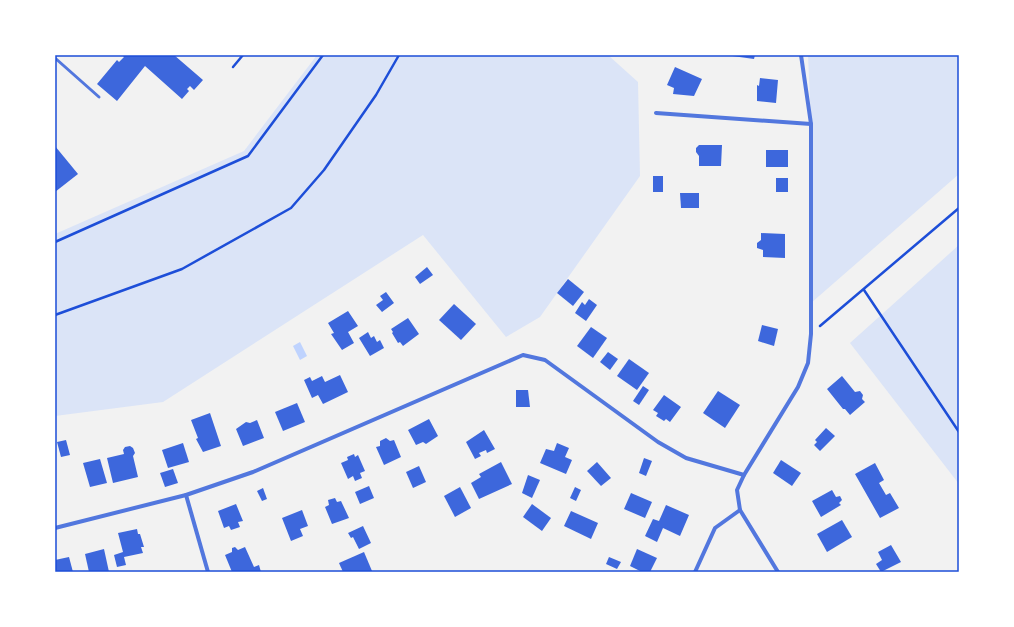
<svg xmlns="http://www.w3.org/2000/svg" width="1014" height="627" font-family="'Crimson Pro',serif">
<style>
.green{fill:#dbe4f7}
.water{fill:#bfd3fe}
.building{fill:#3d67dc}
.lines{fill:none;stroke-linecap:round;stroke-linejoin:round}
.path{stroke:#1d4ed8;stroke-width:2.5}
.service{stroke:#5277de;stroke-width:3}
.minor{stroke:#5277de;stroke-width:4}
.neatline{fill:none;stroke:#1d4ed8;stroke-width:1.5}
</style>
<rect width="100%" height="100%" fill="#f2f2f2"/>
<!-- green -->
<g class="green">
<polygon points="317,55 608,55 638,82 640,176 540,317 506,337 423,235 163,402 55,416 55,234 244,151"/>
<polygon points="808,55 959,55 959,174 811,303 811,124"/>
<polygon points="959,245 959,484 850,343"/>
</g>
<!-- water -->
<polygon class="water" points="300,342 307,356 300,360 293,346"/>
<!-- building -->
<g class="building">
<polygon points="122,55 174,55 203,80 194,90 190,86 187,89 189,91 182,99 145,66 117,101 97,84 117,60 119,62 124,57"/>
<polygon points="725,55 755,55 754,59"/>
<polygon points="675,67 702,79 694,96 673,94 674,88 667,85"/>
<polygon points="760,78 778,80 776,103 757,101 757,85 759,86"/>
<polygon points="699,145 722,145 721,166 699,166 699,156 696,152 696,148"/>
<polygon points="55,146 78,174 55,192"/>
<rect x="766" y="150" width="22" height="17"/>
<rect x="653" y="176" width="10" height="16"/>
<rect x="776" y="178" width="12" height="14"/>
<polygon points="680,193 699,193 699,208 681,208"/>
<polygon points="761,233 785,234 785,258 763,257 763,250 757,248 757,243 761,240"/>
<polygon points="427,267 433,275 420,284 415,277"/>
<polygon points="568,279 584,292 573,306 557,293"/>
<polygon points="386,292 394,303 382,312 376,305 383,300 380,296"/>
<polygon points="589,299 597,305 586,321 575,313 582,302 585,305"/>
<polygon points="454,304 476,324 461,340 439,320"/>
<polygon points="348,311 358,326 348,332 354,343 342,350 331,334 334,333 328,323"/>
<polygon points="408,318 419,334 403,346 400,342 398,343 392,333 393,332 391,329"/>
<polygon points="762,325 778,329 774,346 758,341"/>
<polygon points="591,327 607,338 593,358 577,346"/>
<polygon points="368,332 371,338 374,336 377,342 380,340 384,348 370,356 359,338"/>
<polygon points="608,352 618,359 610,370 600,362"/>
<polygon points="629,359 649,373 637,390 617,376"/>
<polygon points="340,375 348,392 323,404 318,395 312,398 304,380 310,377 312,381 322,376 325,382"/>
<polygon points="842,376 855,392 860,391 863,395 862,399 865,402 850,415 845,409 843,409 827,389"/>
<polygon points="643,386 649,390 639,405 633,401"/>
<polygon points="516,390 528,390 530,407 516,407"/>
<polygon points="718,391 740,405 725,428 703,413"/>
<polygon points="664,395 681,407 670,422 666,419 664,421 656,416 658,413 653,410"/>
<polygon points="297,403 305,422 283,431 275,412"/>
<polygon points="210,413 221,446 203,452 196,439 198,438 191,420"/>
<polygon points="429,419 438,436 426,444 423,442 416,445 408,430"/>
<polygon points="257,420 264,438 243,446 236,429 246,422 250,423"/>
<polygon points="826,428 835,436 820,451 814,445 817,442 815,440"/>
<polygon points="484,430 495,449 487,453 486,450 479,453 481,456 475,459 466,442"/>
<polygon points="386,438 390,441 394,440 401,457 384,465 376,447 380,446 380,441"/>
<polygon points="66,440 70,455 61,457 57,442"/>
<polygon points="183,443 189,462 168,468 162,450"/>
<polygon points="557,443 569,448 565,457 572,460 566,474 540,463 546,449 554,451"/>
<polygon points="130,446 133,448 135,453 133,456 138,477 113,483 107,458 124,454 123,450 125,447"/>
<polygon points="354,454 355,457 358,455 365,471 360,473 362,478 355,481 353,476 348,479 341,463 348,460 347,457"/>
<polygon points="644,458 652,461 646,476 639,473"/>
<polygon points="100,459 107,483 90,487 83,463"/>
<polygon points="781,460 801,473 792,486 773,473"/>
<polygon points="501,462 512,484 479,499 471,483 481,477 479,474"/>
<polygon points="597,462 611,478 601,486 587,471"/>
<polygon points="875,463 884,480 879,483 886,495 890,493 899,508 880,518 855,474"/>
<polygon points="419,466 426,482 413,488 406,472"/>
<polygon points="173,469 178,483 165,487 160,473"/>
<polygon points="528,475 540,480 532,498 522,493"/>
<polygon points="369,486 374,498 360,504 355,492"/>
<polygon points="460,487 471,508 455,517 444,496"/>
<polygon points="575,487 581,490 576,501 570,498"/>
<polygon points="263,488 267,499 262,501 257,491"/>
<polygon points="832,490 836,497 840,496 842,500 839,503 841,505 821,517 812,501"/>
<polygon points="631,493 652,502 645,518 624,509"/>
<polygon points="335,498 337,502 341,501 349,518 332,524 325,507 329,505 328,500"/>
<polygon points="236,504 243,521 238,522 240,527 231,530 229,526 224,528 218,511"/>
<polygon points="532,504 551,518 542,531 523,517"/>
<polygon points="666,505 689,515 680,536 663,528 657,542 645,536 653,519 659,521"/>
<polygon points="302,510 308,526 300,529 303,536 291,541 282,518"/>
<polygon points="571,511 598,523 591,539 564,526"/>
<polygon points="842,520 852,537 827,552 817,534"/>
<polygon points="363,526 371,543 359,549 353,537 351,538 348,533"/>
<polygon points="137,529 138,534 140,534 144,547 141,547 143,553 124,557 126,565 117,567 114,555 123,552 118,533"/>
<polygon points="891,545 901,562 881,572 876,564 882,560 878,552"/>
<polygon points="235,547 238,550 245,547 254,567 259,565 261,572 232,572 225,555 232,552 232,548"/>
<polygon points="104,549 109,572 89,572 85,554"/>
<polygon points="637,549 657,558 650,572 642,572 630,566"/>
<polygon points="364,552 372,571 343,572 339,563"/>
<polygon points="69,557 73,572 55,572 55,560"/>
<polygon points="609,557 621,562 617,569 606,564"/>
</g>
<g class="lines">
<!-- path -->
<g class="path">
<polyline points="233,67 243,55"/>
<polyline points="55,242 248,156 323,55"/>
<polyline points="864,290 959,432"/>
<polyline points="55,315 182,269 291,208 324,170 376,95 399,55"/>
<polyline points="820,326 959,208"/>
</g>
<!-- service -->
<polyline class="service" points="55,58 99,97"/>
<!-- minor -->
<g class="minor">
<polyline points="656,113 811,124"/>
<polyline points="186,495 208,572"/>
<polyline points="55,528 186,495 253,472 523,355 545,360 658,442 686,458 744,475"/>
<polyline points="695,572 715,528 740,510"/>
<polyline points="778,572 740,510 737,490 744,475 798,387 808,363 811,334 811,124 801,55"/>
</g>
</g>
<!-- border -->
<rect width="1014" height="627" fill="none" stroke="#ffffff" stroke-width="112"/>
<rect x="56" y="56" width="902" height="515" class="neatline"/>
</svg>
